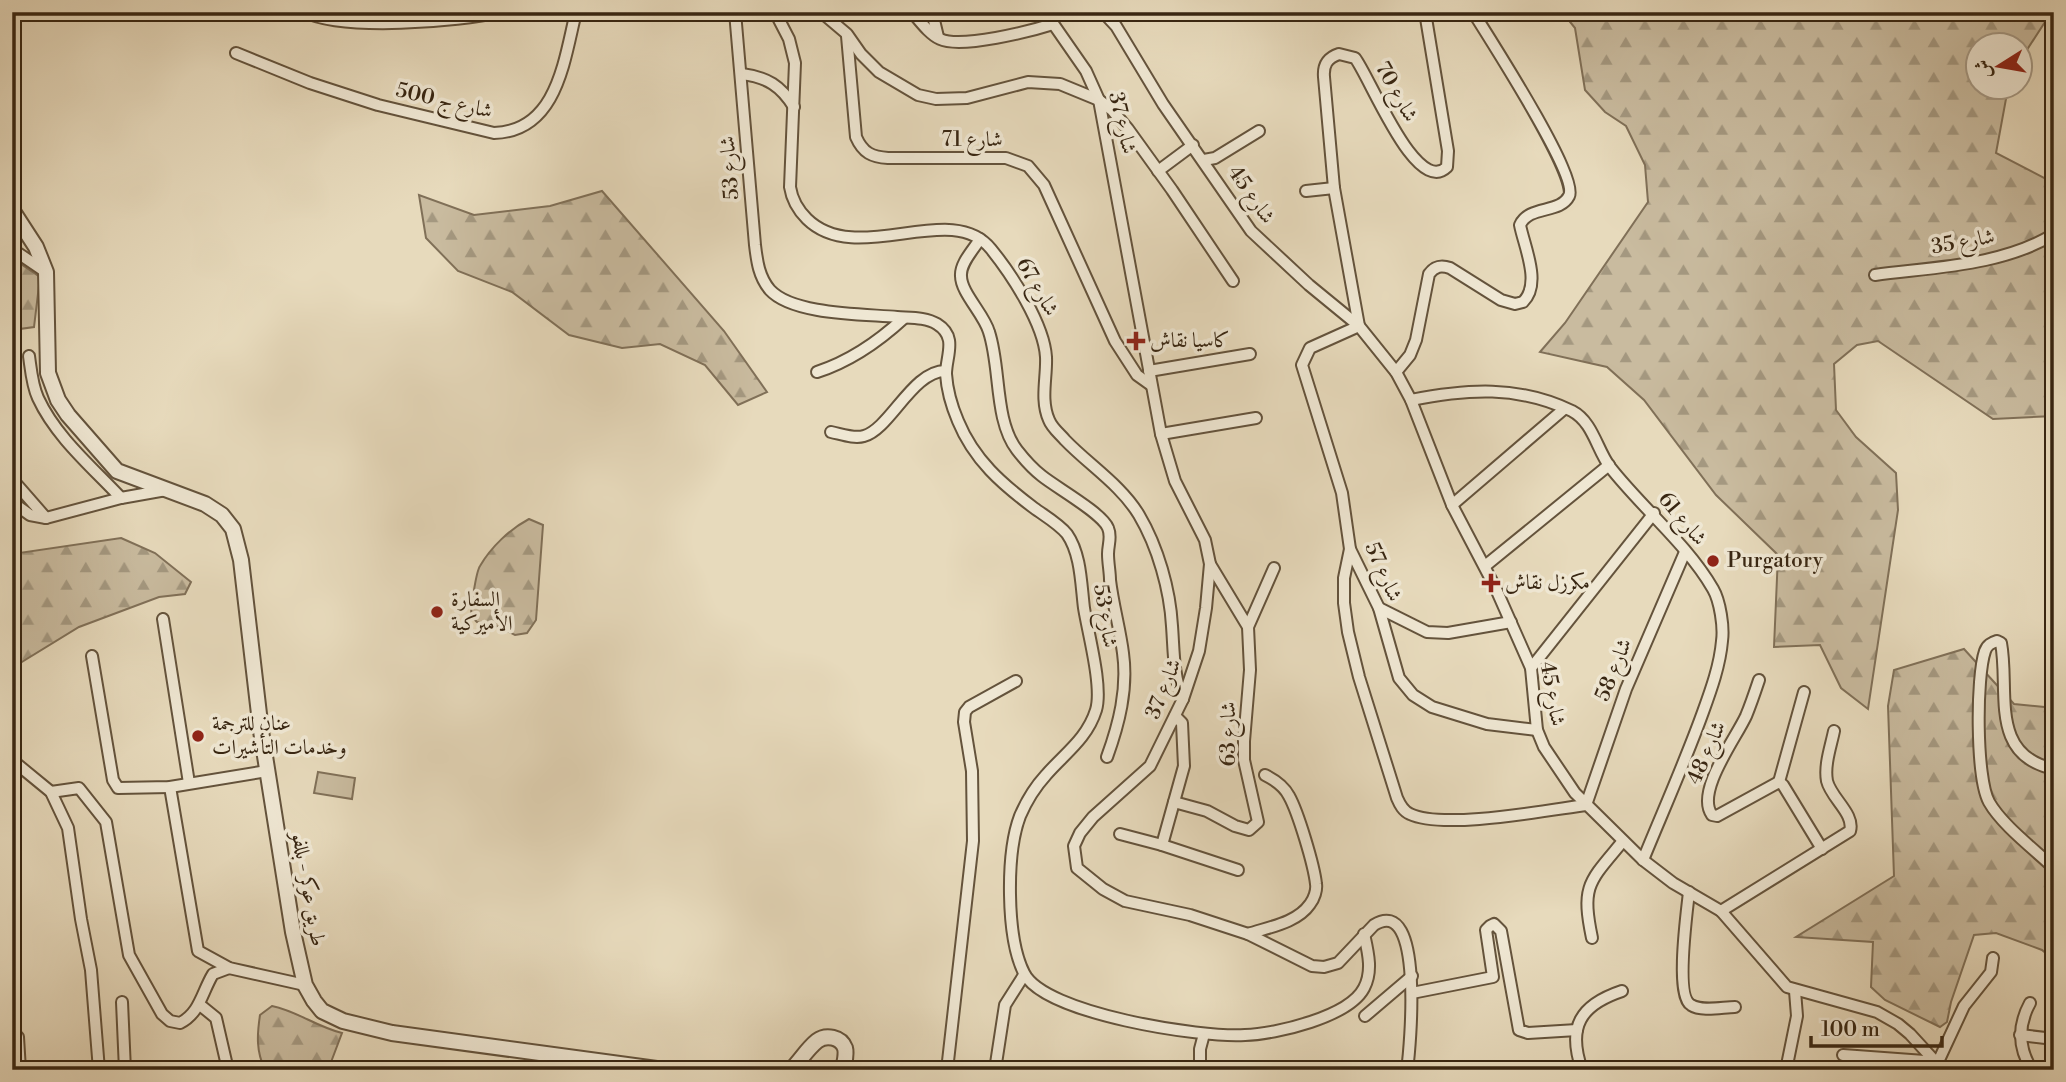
<svg xmlns="http://www.w3.org/2000/svg" width="2066" height="1082" font-family="'Libre Bodoni',Amiri,serif">
<style>
.forest{fill:url(#forest-firs);stroke:#807058;stroke-width:2}
.green{fill:#c9bb9f;stroke:#807058;stroke-width:2}
.lines{fill:none;stroke-linecap:round;stroke-linejoin:round}
.minor-casing{stroke:#64533c;stroke-width:14}
.tertiary-casing{stroke:#64533c;stroke-width:18}
.minor{stroke:#efe7d3;stroke-width:10}
.tertiary{stroke:#efe7d3;stroke-width:14}
.poi-dot{fill:#8f2418;stroke:#efe7d3;stroke-width:2.5}
.labels{text-anchor:middle;dominant-baseline:central;stroke-width:7;stroke-linejoin:round;paint-order:stroke}
.street-label{font-size:21px;fill:#382612;stroke:#efe7d3}
.poi-label{font-size:21px;fill:#382612;stroke:#efe7d3;text-anchor:start}
</style>
<defs>
<pattern id="forest-firs" width="22" height="20" patternUnits="userSpaceOnUse" patternTransform="scale(1.75)"><rect width="22" height="20" fill="#c9bb9f"/><path d="M5 1l3.5 6h-7zM16 11l3.5 6h-7z" fill="#a49880"/></pattern>
</defs>
<rect width="100%" height="100%" fill="#e7dabc"/>
<filter id="stains"><feTurbulence type="fractalNoise" baseFrequency=".00286" numOctaves="4"/><feColorMatrix values="0 0 0 0 .2 0 0 0 0 .09 0 0 0 0 .02 0 0 0 .5 -.17"/></filter>
<radialGradient id="worn" r=".72"><stop offset=".6" stop-color="#630" stop-opacity="0"/><stop offset="1" stop-color="#630" stop-opacity=".3"/></radialGradient>
<!-- forest -->
<g class="forest">
<polygon points="1562,12 2054,12 2054,16 2045,22 2021,59 2021,46 1979,46 1979,88 2008,88 1996,153 2054,183 2054,416 1993,419 1878,341 1857,345 1834,364 1836,410 1856,437 1896,473 1898,510 1868,709 1841,688 1820,645 1774,647 1778,555 1716,495 1644,400 1607,367 1540,352 1565,323 1648,202 1645,165 1626,126 1605,112 1585,90 1575,28"/>
<polygon points="602,191 724,331 767,392 738,405 705,365 660,344 622,348 569,335 512,292 458,271 426,238 419,195 474,215 550,206"/>
<polygon points="12,258 40,277 34,327 12,330"/>
<path d="M 529,519 L 543,525 L 536,620 L 527,633 L 515,635 L 499,627 L 477,622 L 471,616 C 471,607 476,572 480,566 C 491,547 510,529 529,519 Z"/>
<polygon points="121,538 155,553 191,582 185,594 159,597 79,627 12,668 12,554"/>
<polygon points="1964,649 2014,704 2054,708 2054,960 2042,950 1996,933 1974,935 1951,1002 1947,1022 1940,1027 1885,1000 1871,987 1873,942 1796,937 1894,876 1888,706 1894,670"/>
<path d="M 272,1006 C 297,1011 317,1027 342,1033 L 328,1070 L 265,1070 C 256,1051 257,1035 260,1015 Z"/>
</g>
<!-- green -->
<polygon class="green" points="318,772 355,778 352,799 314,793"/>
<g class="lines">
<!-- minor casing -->
<g class="minor-casing">
<g id="minor">
<path d="M 305,12 C 343,31 458,22 500,12"/>
<path d="M 735,12 L 755,245 C 757,262 759,277 770,290 C 793,315 864,314 897,317 C 910,318 926,317 937,324 C 958,337 946,356 946,374 C 947,389 952,407 958,421 C 974,460 1002,484 1034,508 C 1045,516 1059,524 1067,534 C 1081,554 1081,584 1084,608 C 1088,633 1103,687 1096,710 C 1087,739 1064,754 1046,775 C 1035,787 1026,802 1020,816 C 1006,853 1006,937 1024,973 C 1044,1014 1202,1038 1245,1035 C 1276,1034 1349,1017 1364,988 C 1373,971 1368,952 1364,934"/>
<path d="M 775,12 L 789,39 L 795,63 L 790,187 C 792,200 798,210 807,219 C 857,268 951,199 991,249 C 1012,275 1044,324 1046,357 C 1047,377 1040,400 1049,420 C 1052,428 1060,434 1065,440 C 1089,465 1121,485 1139,515 C 1158,547 1170,590 1172,626 C 1174,652 1173,675 1183,699"/>
<polyline points="821,12 847,34 861,54 879,72 918,95 936,99 967,98 1028,82 1060,84 1099,100 1112,110 1128,129 1172,190 1233,281"/>
<path d="M 912,12 C 920,21 929,34 940,39 C 961,49 1031,31 1053,24"/>
<polyline points="932,12 938,37"/>
<path d="M 1045,12 L 1086,71 L 1099,100 L 1161,434 L 1175,481 L 1205,540 L 1210,564 L 1206,608 L 1199,651 L 1183,699 L 1150,766 L 1093,817 L 1080,833 L 1074,846 L 1077,868 L 1103,889 L 1125,901 L 1190,915 L 1248,934 L 1312,966 L 1324,967 L 1338,963 L 1374,925 C 1425,893 1410,1049 1407,1070"/>
<polyline points="1103,12 1116,26 1163,104 1251,231 1309,285 1359,326 1396,372 1411,400 1452,505 1496,589 1531,668 1537,730 1544,747 1575,793 1643,860 1673,883 1721,911 1787,987 1877,1012 1898,1024 1910,1034 1943,1070"/>
<path d="M 1425,12 L 1448,151 L 1447,167 C 1416,197 1370,77 1355,58 L 1339,54 C 1327,58 1323,65 1324,77 L 1334,188 L 1359,326 L 1310,348 L 1302,365 L 1342,493 L 1350,549 L 1379,608 L 1399,678 L 1413,695 L 1432,707 L 1487,724 L 1537,730"/>
<path d="M 847,36 L 856,137 C 863,153 872,157 888,158 L 1006,158 L 1028,166 L 1044,185 L 1115,341 L 1137,375 L 1151,385"/>
<path d="M 236,53 L 310,83 L 378,105 L 494,133 C 557,131 564,61 576,12"/>
<path d="M 742,74 C 767,77 781,86 794,107"/>
<polyline points="1204,160 1215,158 1259,131"/>
<polyline points="1158,171 1193,145"/>
<polyline points="1306,191 1334,188"/>
<path d="M 980,239 C 974,249 960,263 961,276 C 961,293 984,314 989,332 C 1001,368 994,420 1017,450 C 1024,459 1033,469 1042,476 C 1057,488 1102,513 1108,528 C 1112,537 1108,544 1108,554 C 1108,563 1110,572 1110,580 C 1113,605 1120,629 1123,653 C 1128,689 1119,724 1107,757"/>
<polyline points="12,249 46,272"/>
<path d="M 1875,275 C 1934,267 2002,266 2054,234"/>
<path d="M 29,356 C 31,370 32,385 38,398 C 56,437 92,467 121,498"/>
<polyline points="1149,371 1250,354"/>
<path d="M 817,372 C 851,361 878,342 904,318"/>
<path d="M 1396,372 L 1410,355 L 1416,340 L 1429,274 C 1435,266 1441,265 1450,268 L 1501,300 L 1515,304 L 1523,302 C 1542,284 1524,246 1520,225 C 1529,205 1560,214 1569,196 C 1579,177 1488,36 1473,12"/>
<path d="M 1411,400 C 1467,389 1518,385 1572,411 C 1593,422 1597,450 1610,467 C 1642,508 1687,544 1713,589 C 1720,601 1724,627 1722,641 C 1720,665 1711,690 1703,712 C 1685,762 1663,811 1643,860"/>
<path d="M 831,432 C 841,434 854,439 864,436 C 890,429 913,370 946,371"/>
<polyline points="1161,434 1256,418"/>
<polyline points="12,479 46,518"/>
<polyline points="12,502 30,515 46,518 121,498 166,490"/>
<polyline points="1452,505 1564,409"/>
<path d="M 1350,549 L 1344,578 L 1344,603 L 1348,632 L 1359,677 L 1397,798 C 1400,805 1403,811 1410,814 C 1443,830 1548,810 1586,805 L 1626,689 L 1685,552"/>
<polyline points="1485,566 1609,465"/>
<polyline points="1379,608 1427,632 1448,633 1511,622"/>
<polyline points="163,619 189,783"/>
<polyline points="1248,627 1274,568"/>
<polyline points="92,656 113,780 118,788 170,787 267,771"/>
<polyline points="1531,668 1654,513"/>
<path d="M 1759,680 C 1755,692 1751,704 1746,716 C 1736,738 1695,792 1712,815 L 1717,816 L 1779,782 L 1783,785 L 1822,849"/>
<polyline points="12,760 51,792 68,828 81,919 91,970 99,1070"/>
<path d="M 2054,769 C 1988,755 2010,690 2001,643 L 1997,641 C 1991,643 1987,645 1985,651 C 1976,677 1976,778 1989,802 C 2002,825 2034,849 2054,868"/>
<polyline points="1779,782 1804,692"/>
<polyline points="170,787 198,951 229,968 305,985"/>
<path d="M 51,792 L 79,788 L 106,822 L 129,955 L 162,1014 L 170,1021 L 180,1023 C 200,1013 202,992 213,974 L 229,968"/>
<polyline points="1174,802 1207,811 1235,826 1249,830 1258,822 1244,760 1244,741 1250,670 1248,627 1210,564"/>
<polyline points="1120,834 1162,845 1238,870"/>
<polyline points="1162,845 1184,766 1182,723 1175,716"/>
<path d="M 1689,892 C 1687,911 1675,996 1691,1005 C 1702,1012 1723,1007 1735,1007"/>
<path d="M 1721,911 L 1850,831 C 1855,814 1831,798 1827,781 C 1824,765 1831,746 1834,731"/>
<path d="M 1248,934 C 1269,927 1297,923 1310,904 C 1314,899 1317,890 1316,884 C 1314,865 1298,812 1289,796 C 1284,786 1275,780 1265,775"/>
<path d="M 1592,938 C 1581,885 1589,882 1623,841"/>
<polyline points="1412,993 1493,977 1486,930 1490,926 1494,924 1501,931 1519,1030 1528,1033 1577,1030"/>
<polyline points="122,1002 125,1070"/>
<path d="M 2030,1003 C 2018,1025 2018,1048 2032,1070"/>
<polyline points="200,1005 216,1018 228,1070"/>
<polyline points="1365,1016 1412,976"/>
<polyline points="2020,1035 2054,1039"/>
<polyline points="18,1037 20,1070"/>
<polyline points="1843,1055 1938,1062 1964,1006 1991,972 1993,958"/>
<polyline points="947,1070 973,841 972,771 964,722 965,712 969,707 1016,681"/>
<polyline points="995,1070 1005,1005 1024,975"/>
<polyline points="1200,1070 1200,1049 1204,1034"/>
<path d="M 1582,1070 C 1567,1027 1580,1005 1622,991"/>
<polyline points="1786,1070 1797,1016 1795,991"/>
</g>
</g>
<!-- tertiary casing -->
<g class="tertiary-casing">
<g id="tertiary">
<polyline points="12,210 36,247 46,272 48,373 58,400 68,415 117,471 205,504 222,515 233,529 241,560 261,731 293,932 305,985 314,1001 322,1011 343,1021 392,1033 664,1070"/>
<path d="M 791,1070 C 800,1061 807,1049 817,1041 C 826,1034 841,1037 845,1048 C 847,1055 844,1063 843,1070"/>
</g>
</g>
<!-- minor -->
<use href="#minor" class="minor"/>
<!-- tertiary -->
<use href="#tertiary" class="tertiary"/>
</g>
<!-- markers -->
<g class="poi-dot">
<path d="M1132.5 330.5h7v7h7v7h-7v7h-7v-7h-7v-7h7z"/>
<circle cx="1713" cy="561" r="7"/>
<path d="M1487.5 572.5h7v7h7v7h-7v7h-7v-7h-7v-7h7z"/>
<circle cx="437" cy="612" r="7"/>
<circle cx="198" cy="736" r="7"/>
</g>
<g class="labels">
<!-- street labels -->
<g class="street-label">
<text transform="translate(1396 92) rotate(61)">شارع 70</text>
<text transform="translate(444 101) rotate(13)">شارع ج 500</text>
<text transform="translate(1122 123) rotate(77)">شارع 37</text>
<text x="972" y="140">شارع 71</text>
<text transform="translate(730 168) rotate(-94)">شارع 53</text>
<text transform="translate(1251 195) rotate(55)">شارع 45</text>
<text transform="translate(1963 242) rotate(-10)">شارع 35</text>
<text transform="translate(1037 287) rotate(60)">شارع 67</text>
<text transform="translate(1682 519) rotate(50)">شارع 61</text>
<text transform="translate(1383 572) rotate(66)">شارع 57</text>
<text transform="translate(1105 616) rotate(81)">شارع 53</text>
<text transform="translate(1614 670) rotate(-68)">شارع 58</text>
<text transform="translate(1164 689) rotate(-68)">شارع 37</text>
<text transform="translate(1552 694) rotate(80)">شارع 45</text>
<text transform="translate(1229 734) rotate(-90)">شارع 63</text>
<text transform="translate(1707 753) rotate(-66)">شارع 48</text>
<text transform="translate(308 889) rotate(80)">طريق عوكر - بللفو</text>
</g>
<!-- poi labels -->
<g class="poi-label">
<text x="1150" y="341">كاسيا نقاش</text>
<text x="1727" y="561">Purgatory</text>
<text x="1505" y="583">مكرزل نقاش</text>
<text x="451" y="600">السفارة<tspan x="451" dy="24">الأميركية</tspan></text>
<text x="212" y="724">عنان للترجمة<tspan x="212" dy="24">وخدمات التأشيرات</tspan></text>
</g>
</g>
<!-- margin -->
<rect width="2066" height="1082" fill="none" stroke="#e7dabc" stroke-width="42"/>
<rect x="14" y="14" width="2038" height="1054" fill="none" stroke="#382612" stroke-width="3.5"/>
<rect x="21" y="21" width="2024" height="1040" fill="none" stroke="#382612" stroke-width="2"/>
<!-- north arrow -->
<g transform="translate(1999 66) rotate(259)"><circle r="33" fill="#efe7d3" stroke="#a69a86" stroke-width="2"/>
<path d="M0-5L12 26L0 18L-12 26Z" fill="#8f2418"/>
<text y="-10" font-size="19" font-weight="bold" text-anchor="middle" fill="#382612">ش</text>
</g>
<!-- scale -->
<path d="M1811 1036v10h131v-10" fill="none" stroke="#382612" stroke-width="3.5"/>
<text x="1821" y="1036" font-size="21" fill="#382612" stroke="#efe7d3" stroke-width="5" paint-order="stroke">100 m</text>
<rect width="100%" height="100%" filter="url(#stains)"/>
<rect width="100%" height="100%" fill="url(#worn)"/>
</svg>
